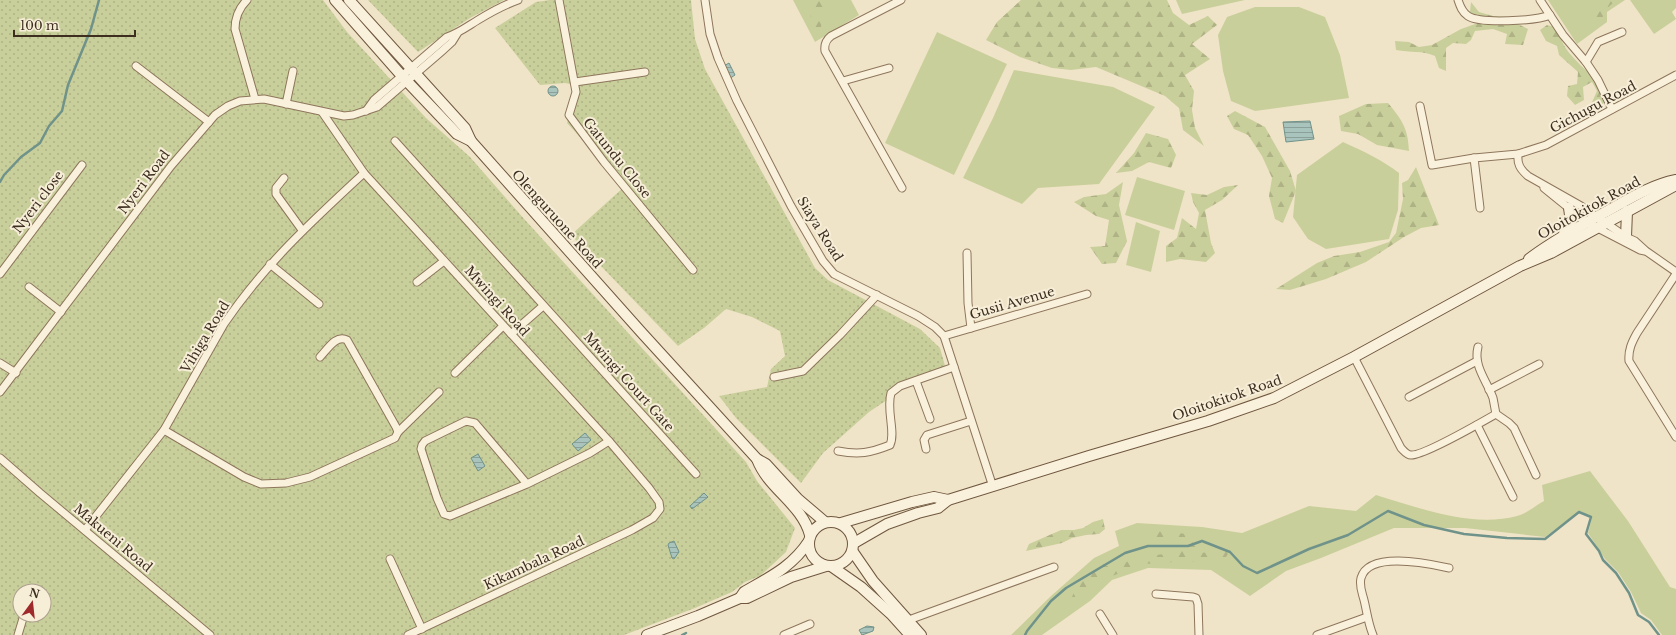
<svg xmlns="http://www.w3.org/2000/svg" width="1676" height="635" font-family="'Libre Baskerville',serif">
<style>
.grass{fill:#c9cf9b}
.forest{fill:url(#forest-firs)}
.garden{fill:url(#garden-dots);fill-rule:evenodd}
.water{fill:url(#water-rules);stroke:#6f938a}
.lines{fill:none;stroke-linecap:round;stroke-linejoin:round}
.stream{stroke:#6f938a;stroke-width:2.5}
.street-casing{stroke:#8d765c;stroke-width:9}
.secondary-casing{stroke:#6f573f;stroke-width:12}
.street{stroke:#faf1dc;stroke-width:7}
.secondary{stroke:#faf1dc;stroke-width:10}
.labels{text-anchor:middle;dominant-baseline:central;stroke-width:4;stroke-linejoin:round;paint-order:stroke}
.street-label{font-size:13px;fill:#3d2e20;stroke:#f7eed8}
</style>
<defs>
<pattern id="forest-firs" width="22" height="20" patternUnits="userSpaceOnUse"><rect width="22" height="20" fill="#c9cf9b"/><path d="M5 1l3.5 6h-7zM16 11l3.5 6h-7z" fill="#aeb285"/></pattern>
<pattern id="garden-dots" width="8" height="8" patternUnits="userSpaceOnUse"><rect width="8" height="8" fill="#c9cf9b"/><path d="M2 2h.1M6 6h.1" fill="none" stroke="#aeb285" stroke-width="1.8" stroke-linecap="round"/></pattern>
<pattern id="water-rules" width="6" height="5" patternUnits="userSpaceOnUse"><rect width="6" height="5" fill="#a9c4bc"/><path d="M0 2.5h6" fill="none" stroke="#8ba098"/></pattern>
</defs>
<rect width="100%" height="100%" fill="#f0e4c8"/>
<!-- grass -->
<g class="grass">
<polygon points="793,0 851,0 859,15 815,42"/>
<polygon points="1176,0 1245,0 1182,14"/>
<polygon points="1548,0 1625,0 1607,12 1607,22 1577,44"/>
<polygon points="1630,0 1676,0 1676,8 1672,12 1676,19 1654,34"/>
<polygon points="1255,7 1299,7 1325,17 1340,55 1349,98 1255,111 1231,101 1223,71 1218,35 1227,17"/>
<polygon points="937,32 1007,64 954,175 885,143"/>
<polygon points="1014,70 1113,87 1155,107 1099,184 1038,188 1022,204 963,178 993,118"/>
<path d="M 1343,142 C 1363,151 1382,160 1399,173 L 1398,210 L 1389,239 L 1326,249 L 1308,239 L 1293,217 L 1297,175 Z"/>
<polygon points="1137,177 1185,191 1174,230 1125,215"/>
<polygon points="1136,222 1160,231 1151,272 1126,265"/>
<path d="M 1590,471 L 1628,521 L 1670,587 L 1676,589 L 1676,635 L 1662,635 L 1651,620 L 1641,613 L 1631,592 L 1618,572 L 1605,559 L 1588,533 L 1592,517 L 1580,511 L 1545,537 L 1465,528 L 1394,528 L 1321,558 L 1286,571 L 1250,596 L 1211,570 L 1148,568 L 1112,580 L 1090,601 L 1042,635 L 1011,635 L 1051,596 L 1094,558 L 1119,546 L 1115,531 L 1137,523 L 1202,527 L 1242,533 L 1309,506 L 1356,511 L 1376,495 C 1419,508 1472,528 1517,516 C 1526,514 1535,506 1544,501 L 1542,485 Z"/>
</g>
<!-- forest -->
<g class="forest">
<path d="M 815,0 L 824,0 L 821,28 L 817,31 C 810,18 808,14 815,0 Z"/>
<polygon points="1021,0 1167,0 1173,13 1189,25 1208,16 1217,25 1192,44 1210,59 1185,75 1194,91 1192,110 1195,128 1204,146 1183,130 1179,108 1165,96 1096,67 1071,70 1052,68 1020,57 986,40 997,22"/>
<polygon points="1601,0 1610,0 1613,3 1605,10 1601,22 1593,20"/>
<path d="M 1471,2 L 1479,12 L 1493,16 L 1508,17 L 1518,24 L 1528,29 L 1523,45 L 1505,44 L 1507,34 L 1493,29 L 1475,31 L 1471,40 L 1466,44 L 1453,43 L 1446,48 L 1446,71 L 1439,68 L 1435,56 C 1422,50 1410,53 1396,50 L 1395,41 L 1409,42 L 1419,47 L 1432,45 L 1461,29 L 1478,23 L 1470,12 Z"/>
<path d="M 1547,25 L 1563,29 C 1563,32 1562,38 1562,41 C 1566,54 1594,78 1605,86 L 1605,101 L 1599,110 L 1589,109 L 1597,91 L 1592,82 L 1583,87 L 1584,100 L 1575,105 L 1567,96 L 1568,86 L 1577,84 L 1578,72 L 1559,55 L 1557,46 L 1546,41 L 1540,30 Z"/>
<path d="M 1388,103 C 1403,121 1408,129 1409,151 L 1377,145 L 1358,134 L 1341,131 L 1339,116 L 1366,104 Z"/>
<polygon points="1235,111 1265,127 1290,171 1296,191 1283,223 1275,219 1269,196 1272,178 1262,156 1248,135 1234,129 1227,116"/>
<polygon points="1146,133 1168,139 1176,155 1171,168 1149,162 1132,171 1116,173 1134,153"/>
<polygon points="1416,167 1439,225 1421,228 1404,237 1366,262 1326,279 1290,290 1276,289 1317,263 1334,256 1360,252 1389,242 1396,233 1403,199 1402,183 1408,180"/>
<polygon points="1123,182 1119,205 1127,241 1116,263 1102,264 1090,247 1105,246 1109,220 1096,216 1074,202 1084,197 1106,194"/>
<polygon points="1238,185 1222,200 1205,210 1211,243 1215,253 1206,262 1180,259 1166,262 1166,246 1177,238 1182,218 1196,229 1199,213 1193,202 1191,193 1207,195 1224,187"/>
<polygon points="1103,519 1105,529 1099,534 1086,535 1072,538 1062,543 1026,551 1029,544 1061,530 1074,530 1083,528 1093,522"/>
<path d="M 1157,531 L 1188,534 L 1198,552 L 1209,553 L 1224,541 L 1235,543 L 1226,557 L 1206,564 L 1189,561 L 1143,564 L 1089,585 L 1078,599 L 1069,604 L 1075,590 L 1099,562 L 1113,569 C 1138,554 1149,556 1176,553 L 1178,539 L 1154,538 Z"/>
</g>
<!-- garden -->
<g class="garden">
<path d="M 0,0 L 323,0 L 347,32 L 426,118 L 470,157 L 526,221 L 746,462 L 757,481 L 795,528 L 786,552 L 760,576 L 745,582 L 732,592 L 695,608 L 624,635 L 0,635 ZM 20,591 L 44,591 L 44,615 L 20,615 Z"/>
<polygon points="368,0 504,0 470,18 418,52"/>
<polygon points="550,0 691,0 695,39 705,69 815,268 828,280 920,329 940,348 947,373 908,386 869,412 823,453 801,483 736,418 719,396 767,387 771,369 785,356 780,331 752,317 726,309 704,328 678,346 571,235 625,186 567,123 579,86 565,83 540,85 495,28 536,2"/>
</g>
<!-- water -->
<g class="water">
<polygon points="729,63 735,75 729,79 722,67"/>
<circle cx="553" cy="91" r="5"/>
<polygon points="1310,121 1314,139 1286,142 1283,122"/>
<polygon points="585,433 591,440 578,451 572,444"/>
<polygon points="478,454 485,466 478,471 471,458"/>
<polygon points="704,493 708,497 692,509 690,506"/>
<polygon points="674,541 679,552 674,559 672,558 668,545 669,543"/>
<polygon points="867,626 874,627 873,631 862,635 859,630"/>
</g>
<g class="lines">
<!-- stream -->
<g class="stream">
<polyline points="0,182 4,175 21,157 40,143 49,126 62,111 68,85 91,29 99,0"/>
<polyline points="682,635 686,633"/>
<polyline points="1025,635 1027,631 1051,601 1066,588 1125,553 1148,546 1188,546 1202,541 1230,552 1243,566 1257,573 1309,549 1348,535 1388,511 1424,525 1464,534 1507,538 1545,539 1579,512 1591,517 1586,534 1599,551 1603,560 1616,573 1629,593 1638,615 1649,622 1659,635"/>
</g>
<!-- street casing -->
<g class="street-casing">
<g id="street">
<path d="M 247,0 C 239,8 235,18 235,29 L 255,99"/>
<polyline points="559,0 576,92 569,115 604,162 693,270"/>
<polyline points="705,0 710,34 718,58 737,101 791,206 823,261 834,274 918,316 935,327 944,336 993,487"/>
<path d="M 901,0 L 831,36 C 826,40 824,44 825,51 L 902,188"/>
<path d="M 1458,0 C 1460,6 1462,12 1468,16 C 1480,24 1536,21 1550,15"/>
<polyline points="1540,0 1563,35 1586,62 1598,80 1612,109"/>
<polyline points="1586,62 1598,42 1622,32"/>
<polyline points="136,66 209,122"/>
<polyline points="843,81 889,68"/>
<polyline points="575,82 645,72"/>
<polyline points="286,104 293,71"/>
<polyline points="1420,106 1432,165 1474,158"/>
<path d="M 366,111 L 374,100 L 447,37 C 459,33 468,26 478,20 C 491,12 504,5 518,0"/>
<polyline points="322,112 364,173 609,441 649,488 659,502 660,509 653,518 632,530 408,635"/>
<polyline points="395,141 696,474"/>
<path d="M 1518,154 C 1517,164 1520,169 1528,176 L 1581,206 L 1626,237 L 1635,241 L 1646,251 L 1676,272"/>
<polyline points="284,178 276,188 276,194 302,230"/>
<polyline points="1544,188 1586,222 1640,250 1645,251"/>
<polyline points="1480,208 1474,158 1518,154 1546,145 1676,75"/>
<polyline points="967,253 968,303 971,328"/>
<polyline points="270,264 319,304"/>
<polyline points="0,274 82,165"/>
<path d="M 1676,274 L 1637,333 C 1632,342 1628,350 1629,361 L 1676,437"/>
<polyline points="417,282 444,261"/>
<polyline points="29,287 61,312"/>
<polyline points="511,334 543,306"/>
<polyline points="944,336 1087,294"/>
<path d="M 1354,357 L 1401,448 C 1404,451 1407,455 1411,455 C 1423,456 1482,422 1496,414 C 1495,409 1494,403 1493,398 C 1487,381 1473,366 1478,347"/>
<polyline points="0,363 16,373"/>
<polyline points="455,373 503,326"/>
<polyline points="774,377 803,371 840,335 877,295"/>
<polyline points="916,381 930,419"/>
<polyline points="1489,390 1539,364"/>
<polyline points="0,392 171,166 209,122 215,115 228,106 240,101 264,99 344,116 353,115 377,107 442,51 452,42 457,34"/>
<polyline points="1409,397 1477,361"/>
<polyline points="1496,414 1509,423 1514,428 1536,475"/>
<polyline points="1477,425 1513,497"/>
<path d="M 164,430 L 244,477 L 261,484 L 286,483 L 310,477 L 395,438 L 398,432 L 396,427 L 347,340 C 336,334 327,350 320,357"/>
<polyline points="398,432 439,392"/>
<polyline points="926,449 924,440 927,435 971,421"/>
<path d="M 838,451 C 859,455 870,453 890,445 C 896,432 886,411 891,393 L 900,386 L 954,367"/>
<polyline points="0,458 40,493 210,635"/>
<polyline points="527,484 475,423 466,421 425,441 422,445 421,449 437,498 444,514 450,516 527,484 590,453 609,441"/>
<path d="M 85,530 L 164,430 L 224,324 C 264,265 312,221 364,173"/>
<polyline points="390,559 422,629"/>
<polyline points="1156,594 1193,597 1196,598 1198,604 1199,635"/>
<polyline points="1100,614 1113,635"/>
<polyline points="906,621 1054,567"/>
<polyline points="18,635 24,615"/>
<polyline points="784,635 810,624"/>
<polyline points="1317,635 1367,617"/>
<path d="M 1373,635 C 1368,623 1367,612 1364,600 C 1362,592 1359,586 1361,578 C 1369,550 1430,564 1449,568"/>
</g>
</g>
<!-- secondary casing -->
<g class="secondary-casing">
<g id="secondary">
<polyline points="335,0 401,75 457,134 471,141 642,333 757,459 766,464 798,499 825,522"/>
<polyline points="349,0 465,128 471,141"/>
<polyline points="1564,234 1571,222 1569,208"/>
<polyline points="1626,237 1627,211"/>
<path d="M 1529,259 C 1551,242 1574,230 1598,216 C 1623,203 1647,186 1676,180"/>
<path d="M 757,459 C 768,489 802,504 810,535"/>
<circle cx="831" cy="544" r="22"/>
<polyline points="841,523 912,502 934,497 948,500"/>
<polyline points="854,543 887,524 918,513 938,508 948,500 1089,456 1208,421 1274,398 1354,357 1520,266 1551,253 1676,185"/>
<polyline points="853,552 873,581 921,635"/>
<polyline points="831,566 861,587 891,614 910,635"/>
<path d="M 740,598 L 744,592 C 770,577 792,567 809,541"/>
<polyline points="647,635 698,616 740,598 747,598 791,577 826,566"/>
</g>
</g>
<!-- street -->
<use href="#street" class="street"/>
<!-- secondary -->
<use href="#secondary" class="secondary"/>
</g>
<g class="labels">
<!-- street labels -->
<g class="street-label">
<text transform="translate(1593 107) rotate(-28)">Gichugu Road</text>
<text transform="translate(617 158) rotate(51)">Gatundu Close</text>
<text transform="translate(144 182) rotate(-53)">Nyeri Road</text>
<text transform="translate(38 202) rotate(-53)">Nyeri close</text>
<text transform="translate(1589 208) rotate(-29)">Oloitokitok Road</text>
<text transform="translate(557 219) rotate(48)">Olenguruone Road</text>
<text transform="translate(820 229) rotate(58)">Siaya Road</text>
<text transform="translate(497 301) rotate(48)">Mwingi Road</text>
<text transform="translate(1012 303) rotate(-16)">Gusii Avenue</text>
<text transform="translate(205 337) rotate(-59)">Vihiga Road</text>
<text transform="translate(629 382) rotate(48)">Mwingi Court Gate</text>
<text transform="translate(1227 398) rotate(-19)">Oloitokitok Road</text>
<text transform="translate(113 538) rotate(40)">Makueni Road</text>
<text transform="translate(534 563) rotate(-25)">Kikambala Road</text>
</g>
</g>
<!-- north arrow -->
<g transform="translate(32 603) rotate(15)"><circle r="19" fill="#f7eed8" stroke="#ada18e"/>
<path d="M0-3L7 15L0 10L-7 15Z" fill="#9e2a2b"/>
<text y="-6" font-size="11" font-weight="bold" text-anchor="middle" fill="#3d2e20">N</text>
</g>
<!-- scale -->
<path d="M14 30v6h121v-6" fill="none" stroke="#3d2e20" stroke-width="2"/>
<text x="20" y="30" font-size="12" fill="#3d2e20" stroke="#f7eed8" stroke-width="3" paint-order="stroke">100 m</text>
</svg>
